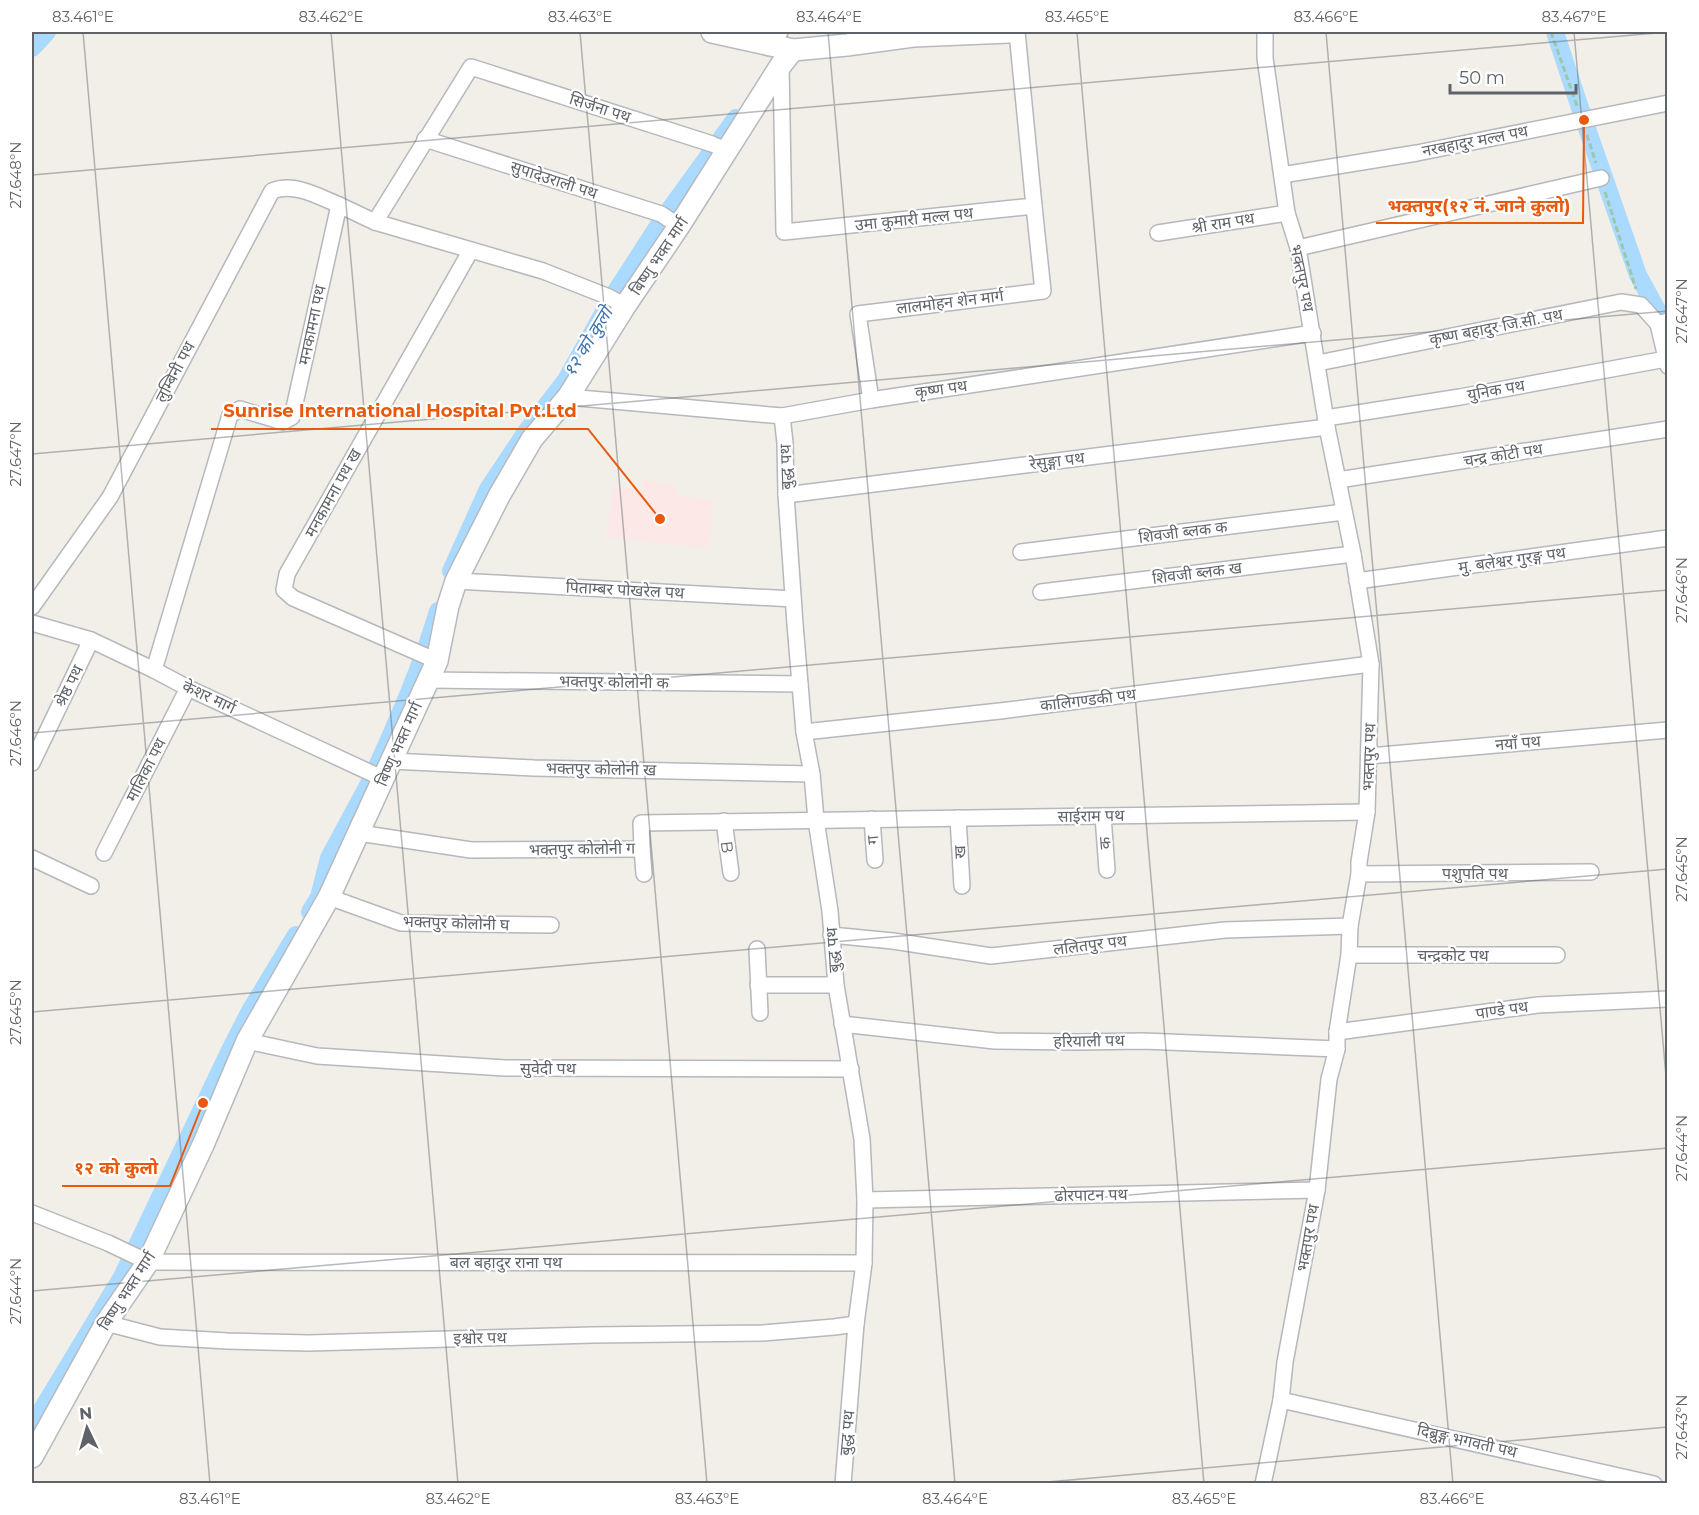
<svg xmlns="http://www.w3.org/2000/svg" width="1699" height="1515" font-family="Montserrat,'Noto Sans Devanagari',sans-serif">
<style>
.medical{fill:#fce8e6}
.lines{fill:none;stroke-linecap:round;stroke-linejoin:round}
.canal{stroke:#aadaff;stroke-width:18}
.street-casing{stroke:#b5b8bc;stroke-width:18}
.secondary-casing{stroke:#b6babf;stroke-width:24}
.path{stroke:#9cc7a9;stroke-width:3;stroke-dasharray:6 3;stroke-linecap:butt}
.street{stroke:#fff;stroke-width:15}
.secondary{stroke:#fff;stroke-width:21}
.ticks{fill:none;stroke:#5f6368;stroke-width:1.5;stroke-opacity:0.45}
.labels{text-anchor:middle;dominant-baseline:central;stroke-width:4.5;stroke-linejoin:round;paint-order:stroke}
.street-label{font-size:16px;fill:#5f6368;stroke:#fff}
.water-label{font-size:18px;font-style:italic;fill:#4174aa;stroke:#fff}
.leader{fill:none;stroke:#e8590c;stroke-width:2}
.callout-dot{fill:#e8590c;stroke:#fff;stroke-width:2}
.callout-label{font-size:18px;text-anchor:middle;font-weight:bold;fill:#e8590c;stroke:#fff;stroke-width:4.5;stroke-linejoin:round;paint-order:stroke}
.neatline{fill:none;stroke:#5f6368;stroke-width:2}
.ticks-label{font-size:15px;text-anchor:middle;fill:#5f6368}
</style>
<rect width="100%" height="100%" fill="#f1efe8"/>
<!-- medical -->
<polygon class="medical" points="643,480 676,484 675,495 713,501 708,548 606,537 614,486 641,490"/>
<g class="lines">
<!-- canal -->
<g class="canal">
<polyline points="1555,32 1584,120 1638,275 1668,330"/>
<polyline points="32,48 47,32"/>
<polyline points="451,571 488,489 526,432 566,380 613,296 662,220 736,118"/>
<path d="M 371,780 C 396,724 421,669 438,611"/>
<polyline points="310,912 319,897 329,858 372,778"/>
<polyline points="32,1426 122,1277 229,1052 250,1011 296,935"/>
</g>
<!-- street casing -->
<g class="street-casing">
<g id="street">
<polyline points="771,44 780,32"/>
<polyline points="781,65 784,232 1034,206 1017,32"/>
<polyline points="425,139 661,214 679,226"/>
<polyline points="1282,175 1417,153 1668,103"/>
<polyline points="375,222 471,67 712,144 728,151"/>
<polyline points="1158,233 1287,213"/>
<polyline points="1298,248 1601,178"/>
<polyline points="1658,324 1668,366"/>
<polyline points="1318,363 1621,302 1641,305 1658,324 1668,321"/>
<polyline points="568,397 782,416 871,400 1313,333"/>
<polyline points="871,400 858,314 1043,291 1034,206"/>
<polyline points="782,416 785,443 786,495 795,624 804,732 812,774 816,820 830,911 836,985 862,1139 865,1200 864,1263 856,1324 843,1484"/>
<polyline points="1326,418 1460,397 1666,359"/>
<polyline points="1338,480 1668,429"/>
<polyline points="786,495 1327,427"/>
<polyline points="1021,552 1344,512"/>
<polyline points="456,581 793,599"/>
<polyline points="1357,581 1668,538"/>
<polyline points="1041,592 1353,554"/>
<path d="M 32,607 L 110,497 L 272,191 C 294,182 318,196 339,205"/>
<polyline points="32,623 91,640 154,670 188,688 384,779"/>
<polyline points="437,661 293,598 284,590 287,574 471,250"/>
<polyline points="154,670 230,415 240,409 283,422 292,417 339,205 375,222 543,271 609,297 625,306"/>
<polyline points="428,680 800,684"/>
<polyline points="804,732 1000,711 1371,664"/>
<polyline points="1369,756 1668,730"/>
<polyline points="391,761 534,768 812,774"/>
<polyline points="32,763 91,640"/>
<polyline points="1103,816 1107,870"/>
<polyline points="958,818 962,886"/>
<polyline points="872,819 875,860"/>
<polyline points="724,821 731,873"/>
<polyline points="359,833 471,850 642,849 641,823 1367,812"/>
<polyline points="642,849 644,874"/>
<polyline points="104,853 188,688"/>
<polyline points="32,858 91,886"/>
<polyline points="1359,874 1591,872"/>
<polyline points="329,897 401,923 551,925"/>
<polyline points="831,935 893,941 991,956 1225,930 1350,926"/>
<polyline points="757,949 760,1013"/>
<polyline points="1349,955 1557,955"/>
<polyline points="758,985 836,985"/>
<polyline points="842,1024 995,1041 1078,1042 1143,1041 1337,1049"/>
<polyline points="1337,1032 1538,1005 1668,999"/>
<polyline points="247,1041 317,1056 505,1068 851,1069"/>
<polyline points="865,1200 1317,1190"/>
<polyline points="32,1213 108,1243 148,1262 864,1263"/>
<polyline points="106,1323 160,1337 227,1341 309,1343 592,1335 763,1333 834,1327 856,1324"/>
<polyline points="1281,1400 1654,1484"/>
<polyline points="1263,1484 1281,1400 1285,1362 1317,1190 1329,1079 1337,1049 1337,1032 1349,955 1350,926 1359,874 1359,862 1367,812 1371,664 1353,554 1327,427 1298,248 1287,213 1265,58 1265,32"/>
</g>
</g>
<!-- secondary casing -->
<g class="secondary-casing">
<g id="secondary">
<polyline points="712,32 793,50 847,45 913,36 1009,32"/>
<polyline points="32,1457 106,1323 148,1262 203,1145 247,1041 329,897 437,661 448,606 456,581 499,496 532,439 568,397 625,306 679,226 781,65 793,50"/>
</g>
</g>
<!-- path -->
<g class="path">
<polyline points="1551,32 1577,106"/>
<polyline points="1587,135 1596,163"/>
<polyline points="1605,192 1636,289"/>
</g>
<!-- street -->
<use href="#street" class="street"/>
<!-- secondary -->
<use href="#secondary" class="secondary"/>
</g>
<!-- ticks -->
<path class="ticks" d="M 83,32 L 210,1484M 331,32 L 458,1484M 580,32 L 707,1484M 828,32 L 955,1484M 1077,32 L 1204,1484M 1326,32 L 1453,1484M 1574,32 L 1668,1099M 32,175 L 1668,32M 32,454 L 1668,311M 32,733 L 1668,590M 32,1012 L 1668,869M 32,1291 L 1668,1148M 1025,1484 L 1668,1427"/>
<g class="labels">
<!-- street labels -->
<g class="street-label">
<text transform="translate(600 108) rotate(18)">सिर्जना पथ</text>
<text transform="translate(1475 141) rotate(-11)">नरबहादुर मल्ल पथ</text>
<text transform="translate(554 180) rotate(18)">सुपादेउराली पथ</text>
<text transform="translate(914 219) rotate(-6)">उमा कुमारी मल्ल पथ</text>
<text transform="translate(1223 223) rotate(-9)">श्री राम पथ</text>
<text transform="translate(659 256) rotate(-56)">बिष्णु भक्त मार्ग</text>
<text transform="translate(1302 278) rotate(79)">भक्तपुर पथ</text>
<text transform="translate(950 302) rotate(-7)">लालमोहन शेन मार्ग</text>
<text transform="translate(312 325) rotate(-78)">मनकामना पथ</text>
<text transform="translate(1496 327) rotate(-11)">कृष्ण बहादुर जि.सी. पथ</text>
<text transform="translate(175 372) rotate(-62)">लुम्बिनी पथ</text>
<text transform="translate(941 389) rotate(-8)">कृष्ण पथ</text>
<text transform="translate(1496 390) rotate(-10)">युनिक पथ</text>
<text transform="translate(1503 455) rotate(-9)">चन्द्र कोटी पथ</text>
<text transform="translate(1057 461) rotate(-7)">रेसुङ्गा पथ</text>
<text transform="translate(786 467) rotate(-92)">बुद्ध पथ</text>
<text transform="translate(333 493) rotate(-61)">मनकामना पथ ख</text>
<text transform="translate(1183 532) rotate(-7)">शिवजी ब्लक क</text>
<text transform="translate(1512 560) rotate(-8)">मु. बलेश्वर गुरङ्ग पथ</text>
<text transform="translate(1197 573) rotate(-7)">शिवजी ब्लक ख</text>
<text transform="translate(625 590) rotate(3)">पिताम्बर पोखरेल पथ</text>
<text transform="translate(614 682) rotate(1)">भक्तपुर कोलोनी क</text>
<text transform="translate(69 686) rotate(-64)">श्रेष्ठ पथ</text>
<text transform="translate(209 697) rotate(25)">केशर मार्ग</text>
<text transform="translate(1088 700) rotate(-7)">कालिगण्डकी पथ</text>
<text transform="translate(1518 743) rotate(-5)">नयाँ पथ</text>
<text transform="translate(399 744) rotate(-66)">बिष्णु भक्त मार्ग</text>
<text transform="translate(1369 757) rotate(-88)">भक्तपुर पथ</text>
<text transform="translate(601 769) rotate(1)">भक्तपुर कोलोनी ख</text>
<text transform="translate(146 770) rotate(-63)">मालिका पथ</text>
<text transform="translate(1091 816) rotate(-1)">साईराम पथ</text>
<text transform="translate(873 840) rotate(-95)">ग</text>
<text transform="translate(1105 843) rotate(-95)">क</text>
<text transform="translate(727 847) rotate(83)">B</text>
<text transform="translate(582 849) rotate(-1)">भक्तपुर कोलोनी ग</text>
<text transform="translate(960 852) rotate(-93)">ख</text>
<text x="1475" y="873">पशुपति पथ</text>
<text transform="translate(456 923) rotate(2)">भक्तपुर कोलोनी घ</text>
<text transform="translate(1090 945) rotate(-7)">ललितपुर पथ</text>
<text transform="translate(833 950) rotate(-94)">बुद्ध पथ</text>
<text x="1453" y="955">चन्द्रकोट पथ</text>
<text transform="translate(1502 1010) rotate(-8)">पाण्डे पथ</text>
<text transform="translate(1089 1041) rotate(-1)">हरियाली पथ</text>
<text x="548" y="1068">सुवेदी पथ</text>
<text transform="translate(1091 1195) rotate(-1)">ढोरपाटन पथ</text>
<text transform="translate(1308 1238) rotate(-80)">भक्तपुर पथ</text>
<text x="506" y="1262">बल बहादुर राना पथ</text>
<text transform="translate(127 1291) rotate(-57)">बिष्णु भक्त मार्ग</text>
<text transform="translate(480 1338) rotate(-1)">इश्वोर पथ</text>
<text transform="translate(847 1433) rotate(-85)">बुद्ध पथ</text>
<text transform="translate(1467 1441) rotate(13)">दिब्रुङ्ग भगवती पथ</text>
</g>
<!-- water labels -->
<g class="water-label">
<text transform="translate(588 342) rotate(-59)">१२ को कुलो</text>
</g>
</g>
<!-- callouts -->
<path class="leader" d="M1584 120L1583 223H1376M660 519L588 429H211M203 1103L170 1186H62"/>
<g class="callout-dot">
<circle cx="1584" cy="120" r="6"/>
<circle cx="660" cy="519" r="6"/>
<circle cx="203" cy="1103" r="6"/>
</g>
<g class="callout-label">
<text x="1479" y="212">भक्तपुर(१२ नं. जाने कुलो)</text>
<text x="400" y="417">Sunrise International Hospital Pvt.Ltd</text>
<text x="116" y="1174">१२ को कुलो</text>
</g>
<!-- border -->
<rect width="1699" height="1515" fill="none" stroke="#ffffff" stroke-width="66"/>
<!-- north arrow -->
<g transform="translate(87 1428) rotate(355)" stroke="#ffffff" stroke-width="4.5" paint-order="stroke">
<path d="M0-4.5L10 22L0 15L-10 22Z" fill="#5f6368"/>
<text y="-9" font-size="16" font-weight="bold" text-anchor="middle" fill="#5f6368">N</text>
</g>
<!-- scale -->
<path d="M1450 84v9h126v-9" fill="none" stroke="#5f6368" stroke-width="3"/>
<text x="1459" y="84" font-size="18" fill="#5f6368" stroke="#ffffff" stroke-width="4.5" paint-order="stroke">50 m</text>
<rect x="33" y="33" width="1633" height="1449" class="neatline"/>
<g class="ticks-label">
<text x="83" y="22">83.461°E</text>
<text x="331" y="22">83.462°E</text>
<text x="580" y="22">83.463°E</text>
<text x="829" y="22">83.464°E</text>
<text x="1077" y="22">83.465°E</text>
<text x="1326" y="22">83.466°E</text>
<text x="1574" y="22">83.467°E</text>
<text transform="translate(16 175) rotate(-90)" y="5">27.648°N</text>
<text transform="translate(1682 311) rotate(-90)" y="5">27.647°N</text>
<text transform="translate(16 454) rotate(-90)" y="5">27.647°N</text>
<text transform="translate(1682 590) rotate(-90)" y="5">27.646°N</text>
<text transform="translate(16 733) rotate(-90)" y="5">27.646°N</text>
<text transform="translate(1682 869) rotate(-90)" y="5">27.645°N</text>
<text transform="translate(16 1012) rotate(-90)" y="5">27.645°N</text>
<text transform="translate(1682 1148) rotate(-90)" y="5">27.644°N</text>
<text transform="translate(16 1291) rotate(-90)" y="5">27.644°N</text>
<text transform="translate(1682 1427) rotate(-90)" y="5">27.643°N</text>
<text x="210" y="1504">83.461°E</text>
<text x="458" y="1504">83.462°E</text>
<text x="707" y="1504">83.463°E</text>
<text x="955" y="1504">83.464°E</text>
<text x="1204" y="1504">83.465°E</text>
<text x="1452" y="1504">83.466°E</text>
</g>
</svg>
